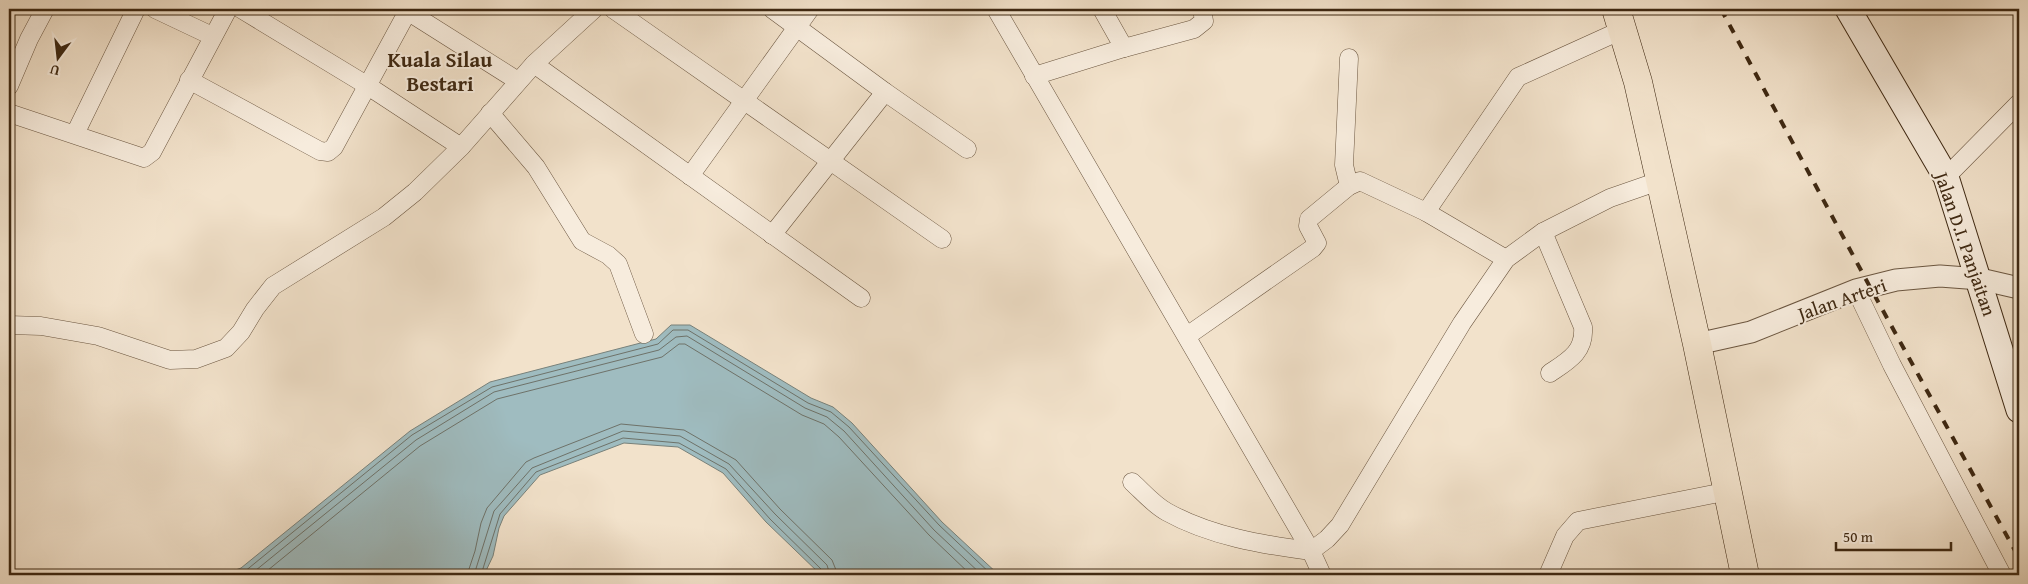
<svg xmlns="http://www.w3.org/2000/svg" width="2028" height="584" font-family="'Gentium Book Plus',serif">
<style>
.water{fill:#9fbcc0;stroke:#78817a}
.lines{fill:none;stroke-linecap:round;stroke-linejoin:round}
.shore{stroke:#6e7269;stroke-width:1}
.minor-casing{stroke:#6b5640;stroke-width:19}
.tertiary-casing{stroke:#6b5640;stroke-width:23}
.secondary-casing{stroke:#3e2812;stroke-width:27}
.trunk-casing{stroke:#3e2812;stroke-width:29}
.minor{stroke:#f7ecdd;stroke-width:18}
.tertiary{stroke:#f7ecdd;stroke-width:21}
.secondary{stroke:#f7ecdd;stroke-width:25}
.trunk{stroke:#f2e2cb;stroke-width:28}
.rail{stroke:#3e2812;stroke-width:4;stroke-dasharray:9 9;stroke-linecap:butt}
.labels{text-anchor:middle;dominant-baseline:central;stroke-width:4;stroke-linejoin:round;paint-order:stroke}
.street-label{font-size:19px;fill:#3e2812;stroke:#f7ecdd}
.quarter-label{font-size:21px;font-weight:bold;fill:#3e2812;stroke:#f7ecdd}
</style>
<rect width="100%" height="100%" fill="#f2e2cb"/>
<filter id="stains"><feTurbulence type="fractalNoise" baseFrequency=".004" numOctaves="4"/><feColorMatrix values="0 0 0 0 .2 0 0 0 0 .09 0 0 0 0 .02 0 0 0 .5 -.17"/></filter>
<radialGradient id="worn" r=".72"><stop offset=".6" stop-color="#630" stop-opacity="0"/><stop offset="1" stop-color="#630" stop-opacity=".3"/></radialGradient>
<!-- water -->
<polygon class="water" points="671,325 690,325 811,398 833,407 852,423 942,522 999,575 821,575 766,522 723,473 678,447 624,443 540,475 504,516 499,528 493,556 484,575 222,575 241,568 410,431 490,382 656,339"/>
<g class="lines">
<!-- shore -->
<g class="shore">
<polyline points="236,575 244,572 412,435 492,387 658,344 673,330 688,330 808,403 831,412 849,427 939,525 992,575"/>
<polyline points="250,575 416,440 494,392 659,350 676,337 687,336 805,408 827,417 844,431 934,530 982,575"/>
<polyline points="262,575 420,446 497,399 662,357 679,344 685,344 802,415 824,424 839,437 929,535 971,575"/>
<polyline points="467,575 475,551 481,523 487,508 526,462 534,458 621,424 684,430 736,460 780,509 832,560 838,575"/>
<polyline points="474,575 494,511 532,468 623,431 680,436 729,464 775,514 827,565 830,575"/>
<polyline points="481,575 500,514 536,472 623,438 679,443 726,469 770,519 822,570 824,575"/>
</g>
<!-- minor casing -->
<g class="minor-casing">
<g id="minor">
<polyline points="155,9 212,36"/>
<polyline points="241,9 368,86 461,147"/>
<polyline points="404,9 518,81"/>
<polyline points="613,9 942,239"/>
<polyline points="772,9 885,92 967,149"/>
<polyline points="996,9 1311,551 1322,575"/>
<polyline points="1102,9 1124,48"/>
<polyline points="1349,58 1344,165 1349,186"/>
<polyline points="534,64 861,298"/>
<polyline points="1034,76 1124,48 1194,29 1204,21 1202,9"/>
<polyline points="189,80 320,151 328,152 334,147 409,9"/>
<polyline points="9,86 29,39 45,9"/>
<polyline points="9,113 144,158 152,152 228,9"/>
<polyline points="490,113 536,167 582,241 608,255 618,264 644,334"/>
<polyline points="75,134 136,9"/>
<polyline points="690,176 810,9"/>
<polyline points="1946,177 2019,103"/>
<polyline points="1426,212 1518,77 1624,29"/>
<path d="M 1543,232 L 1583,327 C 1585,352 1568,361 1550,373"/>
<polyline points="772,235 885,92"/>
<polyline points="1856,290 1892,365 2002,575"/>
<polyline points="9,325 41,326 98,336 170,360 196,359 226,348 241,332 255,309 273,286 384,217 415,192 461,147 534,64 594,9"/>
<polyline points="1187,336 1313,248 1317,243 1308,226 1309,219 1349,186 1360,181 1426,212 1506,259"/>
<path d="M 1132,482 C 1143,492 1154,505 1167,512 C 1210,536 1263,545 1311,551 L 1327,539 L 1340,525 L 1462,323 L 1506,259 L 1543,232 L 1610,198 L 1659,181"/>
<polyline points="1548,575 1565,536 1578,521 1729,491"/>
</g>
</g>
<!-- tertiary casing -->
<g class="tertiary-casing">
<polyline id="tertiary" points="1697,344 1751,332 1856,290 1896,280 1940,276 1980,279 2019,288"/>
</g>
<!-- secondary casing -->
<g class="secondary-casing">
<polyline id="secondary" points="1848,9 1946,177 2019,410"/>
</g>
<!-- trunk casing -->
<g class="trunk-casing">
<polyline id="trunk" points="1616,9 1638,82 1697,344 1745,575"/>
</g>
<!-- minor -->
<use href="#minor" class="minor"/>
<!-- tertiary -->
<use href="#tertiary" class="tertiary"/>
<!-- secondary -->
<use href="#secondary" class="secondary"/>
<!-- trunk -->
<use href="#trunk" class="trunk"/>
<!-- rail -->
<polyline class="rail" points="1721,9 1870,287 2019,558"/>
</g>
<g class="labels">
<!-- street labels -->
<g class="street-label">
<text transform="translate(1966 244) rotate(71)">Jalan D.I. Panjaitan</text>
<text transform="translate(1842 299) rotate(-19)">Jalan Arteri</text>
</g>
<!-- quarter labels -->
<g class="quarter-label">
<text x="440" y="59">Kuala Silau<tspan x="440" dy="24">Bestari</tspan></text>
</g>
</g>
<!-- margin -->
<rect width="2028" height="584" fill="none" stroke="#f2e2cb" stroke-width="30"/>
<rect x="10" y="10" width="2008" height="564" fill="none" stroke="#3e2812" stroke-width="2.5"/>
<rect x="15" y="15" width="1998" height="554" fill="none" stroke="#3e2812"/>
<!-- north arrow -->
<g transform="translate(58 58) rotate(195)" stroke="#f7ecdd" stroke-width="4" paint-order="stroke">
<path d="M0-4L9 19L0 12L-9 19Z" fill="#3e2812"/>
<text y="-8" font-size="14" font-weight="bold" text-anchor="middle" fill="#3e2812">U</text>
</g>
<!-- scale -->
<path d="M1836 542v8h115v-8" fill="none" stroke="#3e2812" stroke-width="2.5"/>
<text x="1843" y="542" font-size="15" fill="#3e2812" stroke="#f7ecdd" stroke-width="4" paint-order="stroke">50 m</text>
<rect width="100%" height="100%" filter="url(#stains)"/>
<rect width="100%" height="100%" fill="url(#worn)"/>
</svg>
